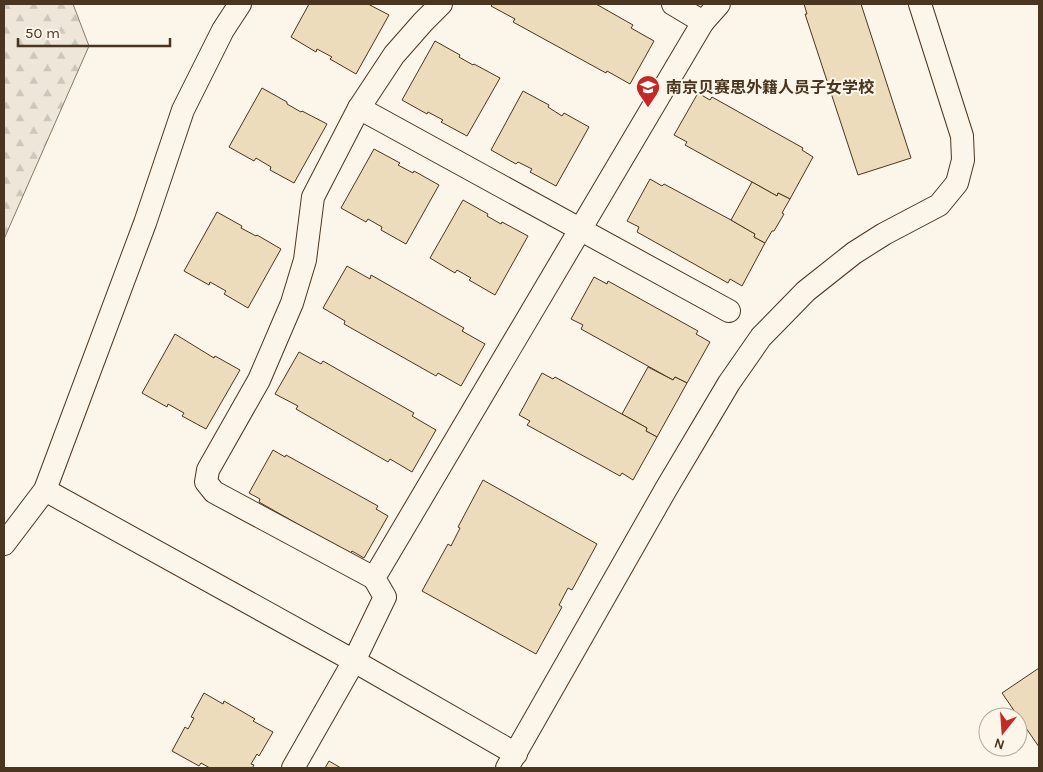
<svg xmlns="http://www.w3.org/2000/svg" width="1043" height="772" font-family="Karla,'Noto Sans SC',sans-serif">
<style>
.forest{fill:url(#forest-firs);stroke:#887966}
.building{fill:#ecdcbc;stroke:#4a3520}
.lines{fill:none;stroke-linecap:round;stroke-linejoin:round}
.minor-casing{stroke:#4a3520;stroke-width:24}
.minor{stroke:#fbf6e9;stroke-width:22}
.labels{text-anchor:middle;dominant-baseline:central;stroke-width:4;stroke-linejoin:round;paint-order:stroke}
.poi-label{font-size:16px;font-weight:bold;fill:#4a3520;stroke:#fbf6e9;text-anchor:start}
</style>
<defs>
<pattern id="forest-firs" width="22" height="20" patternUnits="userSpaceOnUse" patternTransform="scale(1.25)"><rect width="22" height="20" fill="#ede6d9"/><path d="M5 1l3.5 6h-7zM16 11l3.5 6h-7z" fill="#cdc6ba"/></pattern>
</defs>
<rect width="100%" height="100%" fill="#fbf6e9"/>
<!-- forest -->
<polygon class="forest" points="4,4 73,4 89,46 4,239"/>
<!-- building -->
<g class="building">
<polygon points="309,4 368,4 389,15 356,74 330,59 332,57 317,49 316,52 291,37"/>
<polygon points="493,4 596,4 633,25 631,28 654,41 630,84 607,71 606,73 513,22 515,19 491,6"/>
<polygon points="804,4 861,4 911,158 858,175 805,14 807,14"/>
<polygon points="435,41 460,55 459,57 473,65 474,64 500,78 467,136 441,122 443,120 428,112 427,114 402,100"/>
<polygon points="262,88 287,102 287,104 301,112 302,111 327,124 294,183 270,170 271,167 256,158 254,161 229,147"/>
<polygon points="523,91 549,105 548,107 562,116 564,113 589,127 556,186 530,172 532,169 518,162 516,164 491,150"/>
<polygon points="698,93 710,100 712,97 803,148 802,150 813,157 790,199 778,193 777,196 752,182 685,145 687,142 674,135"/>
<polygon points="374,149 400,163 398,165 413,173 414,171 439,185 406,244 381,230 382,227 368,219 366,222 341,208"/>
<polygon points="650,179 662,186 664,184 731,220 755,234 754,237 765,243 742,286 730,279 728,283 637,232 639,227 627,221"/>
<polygon points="752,182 777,196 778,193 790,199 782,213 784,214 774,231 772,231 765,243 754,237 755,234 731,220"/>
<polygon points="463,200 488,214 487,216 501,224 502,222 528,236 495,295 469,280 471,278 457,270 455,273 430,258"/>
<polygon points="217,212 242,226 241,228 256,236 257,235 281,249 248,308 224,294 226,291 210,282 209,285 184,271"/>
<polygon points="347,266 370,279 371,275 464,328 462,331 485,344 461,386 438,373 436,376 344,324 345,321 323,308"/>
<polygon points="594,277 607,284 608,281 698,331 696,334 710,342 687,383 675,377 673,380 581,329 583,325 571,319"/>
<polygon points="175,334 214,358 215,356 240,370 206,429 182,416 184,413 168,404 167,407 142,393"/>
<polygon points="299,352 321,364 323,361 414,413 412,416 436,430 412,472 390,459 388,462 296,409 298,406 275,394"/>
<polygon points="648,367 673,380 675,377 687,383 657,437 646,431 647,428 622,414"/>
<polygon points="542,373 553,379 555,377 647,428 646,431 657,437 633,480 622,473 620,476 527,425 530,421 519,415"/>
<polygon points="273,450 285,457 286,455 378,506 376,509 388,516 364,558 352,551 350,554 259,502 260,499 249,493"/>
<polygon points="483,480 597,544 572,590 568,588 559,605 562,607 536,654 422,591 448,544 451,546 460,528 458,527"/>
<polygon points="1039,668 1039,747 1002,693"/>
<polygon points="204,693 223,704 224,701 255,719 253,721 273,732 259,756 257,754 251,764 254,765 252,768 210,768 201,763 199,766 172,751 185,727 188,729 194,718 191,717"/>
<polygon points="329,761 341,768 325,768"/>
</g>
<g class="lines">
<!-- minor casing -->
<g class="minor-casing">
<g id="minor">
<polyline points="673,4 703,22"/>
<polyline points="359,108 729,311"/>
<polyline points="45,490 354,661 516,754"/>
<polyline points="4,544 45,490 145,223 183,110 223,30 240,4"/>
<polyline points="374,578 214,492 206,482 208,470 259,380 292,303 305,260 313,197 359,108 394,55 423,22 441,4"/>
<polyline points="293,768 354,661 385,597 374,578 703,22 719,4"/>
<polyline points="507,768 666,489 729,383 761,337 806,291 854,253 884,234 939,205 957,183 963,160 962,136 920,4"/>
</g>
</g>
<!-- minor -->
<use href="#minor" class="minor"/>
</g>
<!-- icons -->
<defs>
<g id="school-pin" transform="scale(1.25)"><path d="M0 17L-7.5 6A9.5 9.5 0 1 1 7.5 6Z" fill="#c62828" stroke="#fbf6e9"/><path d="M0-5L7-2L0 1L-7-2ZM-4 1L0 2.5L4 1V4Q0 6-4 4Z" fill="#fff"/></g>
</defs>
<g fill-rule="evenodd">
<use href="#school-pin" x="648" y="87"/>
</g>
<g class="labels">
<!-- poi labels -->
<g class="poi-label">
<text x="666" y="87">南京贝赛思外籍人员子女学校</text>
</g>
</g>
<!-- border -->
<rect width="1043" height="772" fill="none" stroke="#4a3520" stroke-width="10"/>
<!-- north arrow -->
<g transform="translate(1003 732) rotate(197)"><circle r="24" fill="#fbf6e9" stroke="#b4a999"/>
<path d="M0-4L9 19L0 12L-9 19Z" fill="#c62828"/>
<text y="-8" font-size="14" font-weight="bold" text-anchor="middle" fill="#4a3520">N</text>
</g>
<!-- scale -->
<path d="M18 38v8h152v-8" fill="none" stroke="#4a3520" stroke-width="2.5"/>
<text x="25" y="38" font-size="15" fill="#4a3520" stroke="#fbf6e9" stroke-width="4" paint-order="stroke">50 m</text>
</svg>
